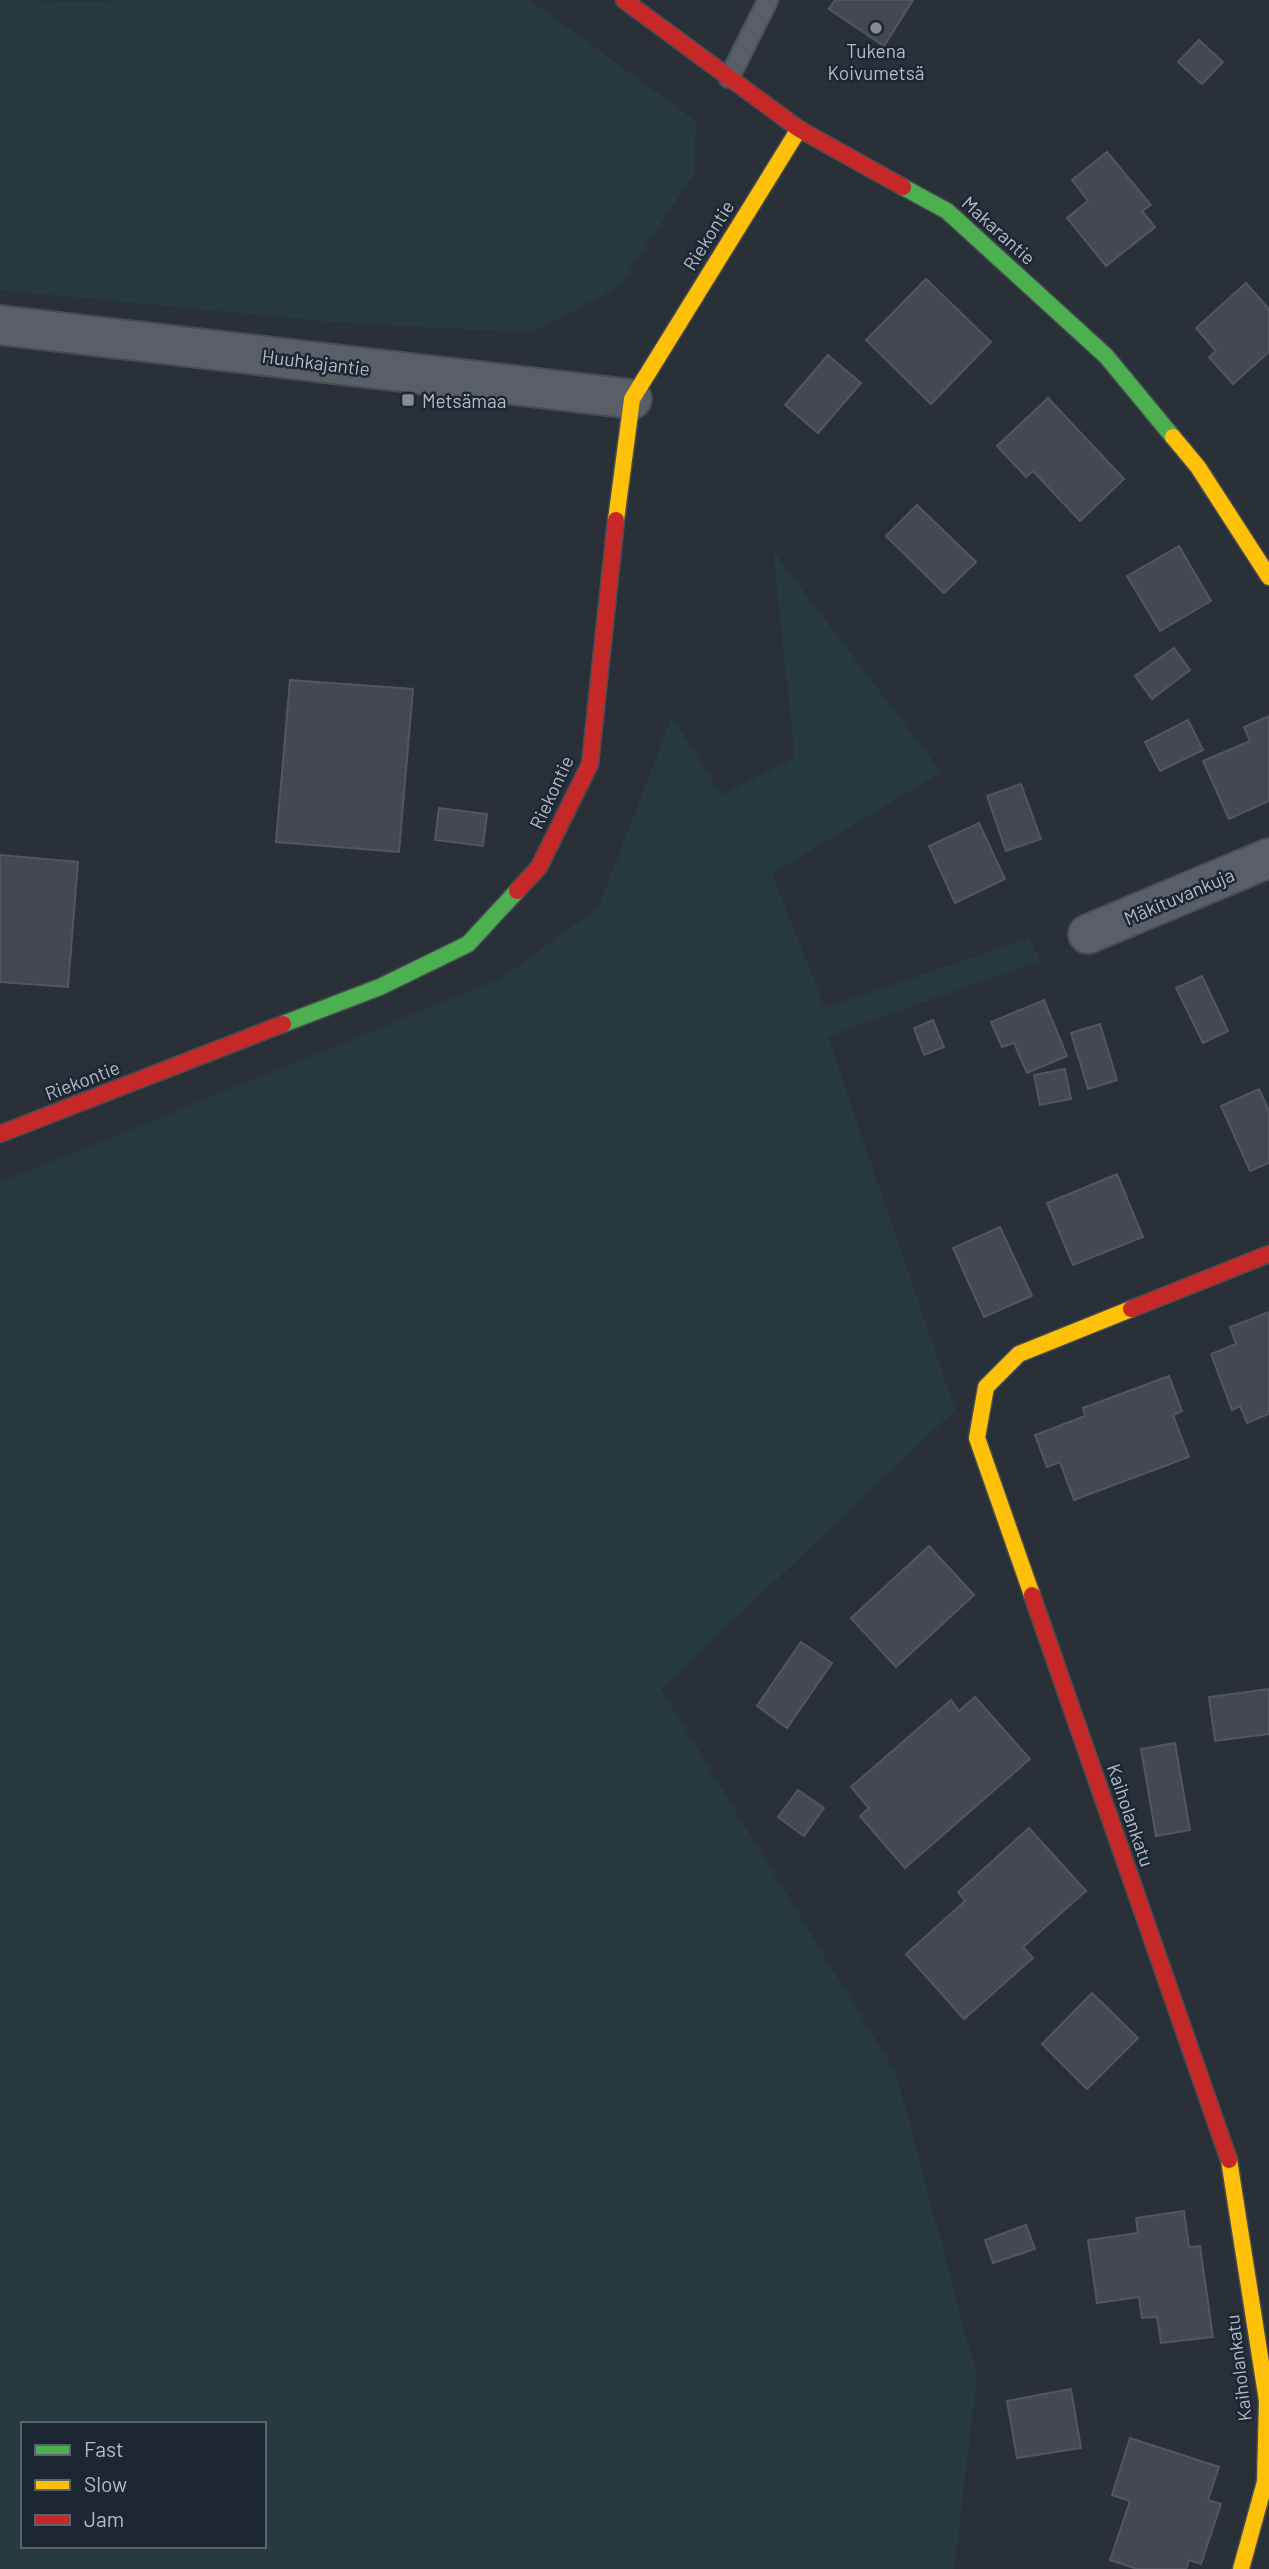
<svg xmlns="http://www.w3.org/2000/svg" width="1269" height="2569" font-family="Barlow,sans-serif">
<style>
.green{fill:#273a3e;fill-rule:evenodd}
.building{fill:#444950;stroke:#52575f;stroke-width:2}
.lines{fill:none;stroke-linecap:round;stroke-linejoin:round}
.lane-casing{stroke:#484c53;stroke-width:23}
.street-casing{stroke:#484c53;stroke-width:42}
.fast-casing{stroke:#484c53;stroke-width:19}
.slow-casing{stroke:#484c53;stroke-width:19}
.jam-casing{stroke:#484c53;stroke-width:19}
.lane{stroke:#5a5e66;stroke-width:19}
.street{stroke:#5a5e66;stroke-width:38}
.fast{stroke:#4caf50;stroke-width:16}
.slow{stroke:#ffc107;stroke-width:16}
.jam{stroke:#c62828;stroke-width:16}
.poi-dot{fill:#848b96;stroke:#1d2633;stroke-width:2.5}
.labels{text-anchor:middle;dominant-baseline:central;stroke-width:5;stroke-linejoin:round;paint-order:stroke}
.poi-label{font-size:19px;fill:#b4bcc9;stroke:#1d2633}
.street-label{font-size:19px;fill:#b4bcc9;stroke:#1d2633}
</style>
<rect width="100%" height="100%" fill="#2a3038"/>
<!-- green -->
<g class="green">
<polygon points="0,0 107,2 110,0 530,0 696,121 694,174 620,286 532,333 333,322 0,290"/>
<path d="M 773,551 L 941,772 L 772,874 L 825,1008 L 1029,938 L 1040,961 L 828,1036 L 955,1410 L 661,1689 L 896,2073 L 977,2377 L 954,2569 L 0,2569 L 0,1183 L 500,979 L 598,908 L 672,717 L 722,795 L 795,758 ZM 23,2424 L 264,2424 L 264,2546 L 23,2546 Z"/>
</g>
<!-- building -->
<g class="building">
<polygon points="835,0 913,0 884,46 829,9"/>
<polygon points="1199,40 1223,62 1202,84 1178,62"/>
<polygon points="1107,152 1151,205 1142,211 1155,227 1106,266 1067,218 1088,201 1072,180"/>
<polygon points="926,279 991,342 931,404 866,340"/>
<polygon points="1246,283 1269,309 1269,352 1233,384 1209,357 1216,351 1196,328"/>
<polygon points="828,355 861,383 818,433 785,405"/>
<polygon points="1048,398 1124,479 1080,521 1033,471 1026,477 997,446"/>
<polygon points="917,505 976,562 944,593 886,536"/>
<polygon points="1179,546 1211,601 1160,631 1127,576"/>
<polygon points="1174,648 1190,670 1152,699 1135,676"/>
<polygon points="290,680 413,689 399,852 276,842"/>
<polygon points="1269,716 1269,801 1229,819 1203,761 1250,741 1244,727"/>
<polygon points="1188,720 1203,750 1160,771 1145,742"/>
<polygon points="1021,784 1041,839 1006,851 987,796"/>
<polygon points="439,808 487,814 483,846 435,840"/>
<polygon points="979,823 1005,879 955,903 929,846"/>
<polygon points="0,855 78,862 68,987 0,982"/>
<polygon points="1202,976 1228,1031 1203,1043 1176,988"/>
<polygon points="1044,1000 1067,1056 1027,1073 1014,1043 1002,1047 991,1022"/>
<polygon points="933,1020 944,1047 924,1055 914,1028"/>
<polygon points="1100,1024 1117,1080 1088,1089 1071,1033"/>
<polygon points="1065,1069 1071,1099 1040,1105 1034,1075"/>
<polygon points="1259,1089 1269,1111 1269,1163 1250,1171 1221,1106"/>
<polygon points="1117,1174 1143,1237 1073,1265 1047,1203"/>
<polygon points="1000,1227 1032,1296 984,1317 953,1248"/>
<polygon points="1269,1312 1269,1414 1247,1423 1240,1406 1232,1410 1211,1354 1236,1344 1230,1327"/>
<polygon points="1169,1376 1182,1411 1173,1415 1189,1457 1074,1500 1060,1462 1047,1467 1035,1435 1085,1416 1083,1408"/>
<polygon points="929,1546 974,1595 896,1667 851,1618"/>
<polygon points="801,1642 832,1663 787,1728 757,1706"/>
<polygon points="1269,1689 1269,1734 1215,1741 1209,1697"/>
<polygon points="975,1697 1030,1759 905,1868 860,1816 869,1808 851,1787 951,1700 959,1711"/>
<polygon points="1175,1743 1190,1830 1156,1836 1141,1749"/>
<polygon points="798,1790 824,1808 804,1836 778,1817"/>
<polygon points="1029,1828 1086,1891 1023,1947 1033,1958 964,2019 906,1954 965,1901 958,1892"/>
<polygon points="1092,1993 1138,2038 1087,2089 1042,2044"/>
<polygon points="1184,2211 1189,2247 1200,2246 1213,2337 1161,2343 1157,2317 1142,2318 1139,2297 1097,2303 1088,2240 1138,2233 1136,2218"/>
<polygon points="1026,2225 1035,2249 993,2263 985,2240"/>
<polygon points="1071,2389 1081,2448 1017,2458 1007,2401"/>
<polygon points="1130,2438 1219,2467 1208,2500 1221,2504 1201,2564 1189,2560 1186,2569 1137,2569 1110,2560 1130,2501 1112,2495"/>
</g>
<g class="lines">
<!-- lane casing -->
<g class="lane-casing">
<polyline id="lane" points="729,78 768,0"/>
</g>
<!-- street casing -->
<g class="street-casing">
<g id="street">
<polyline points="0,325 632,399"/>
<polyline points="1088,934 1269,858"/>
</g>
</g>
<!-- fast casing -->
<g class="fast-casing">
<g id="fast">
<polyline points="903,187 947,211 1106,356 1173,437"/>
<polyline points="283,1024 380,987 468,944 517,891"/>
</g>
</g>
<!-- slow casing -->
<g class="slow-casing">
<g id="slow">
<polyline points="1173,437 1198,467 1269,577"/>
<polyline points="616,520 632,399 799,129"/>
<polyline points="1032,1595 977,1438 986,1387 1019,1354 1131,1309"/>
<polyline points="1229,2160 1267,2401 1265,2482 1241,2569"/>
</g>
</g>
<!-- jam casing -->
<g class="jam-casing">
<g id="jam">
<polyline points="624,0 799,129 903,187"/>
<polyline points="517,891 539,867 590,764 616,520"/>
<polyline points="0,1134 283,1024"/>
<polyline points="1131,1309 1269,1254"/>
<polyline points="1032,1595 1229,2160"/>
</g>
</g>
<!-- lane -->
<use href="#lane" class="lane"/>
<!-- street -->
<use href="#street" class="street"/>
<!-- fast -->
<use href="#fast" class="fast"/>
<!-- slow -->
<use href="#slow" class="slow"/>
<!-- jam -->
<use href="#jam" class="jam"/>
</g>
<!-- markers -->
<g class="poi-dot">
<circle cx="876" cy="28" r="7"/>
<rect x="401" y="393" width="14" height="14" rx="3.5"/>
</g>
<g class="labels">
<!-- poi labels -->
<g class="poi-label">
<text x="876" y="50">Tukena<tspan x="876" dy="22">Koivumetsä</tspan></text>
<text x="422" y="400" text-anchor="start">Metsämaa</text>
</g>
<!-- street labels -->
<g class="street-label">
<text transform="translate(999 230) rotate(42)">Makarantie</text>
<text transform="translate(708 235) rotate(-58)">Riekontie</text>
<text transform="translate(316 362) rotate(7)">Huuhkajantie</text>
<text transform="translate(551 792) rotate(-65)">Riekontie</text>
<text transform="translate(1179 896) rotate(-23)">Mäkituvankuja</text>
<text transform="translate(82 1080) rotate(-21)">Riekontie</text>
<text transform="translate(1131 1815) rotate(71)">Kaiholankatu</text>
<text transform="translate(1238 2368) rotate(-97)">Kaiholankatu</text>
</g>
</g>
<!-- legend -->
<rect x="21" y="2422" width="245" height="126" fill="#1d2633" stroke="#59626f" stroke-width="2"/>
<rect x="35" y="2445" width="35" height="10" fill="#4caf50" stroke="#59626f" stroke-width="2"/>
<text x="84" y="2457" font-size="21" fill="#b4bcc9">Fast</text>
<rect x="35" y="2480" width="35" height="10" fill="#ffc107" stroke="#59626f" stroke-width="2"/>
<text x="84" y="2492" font-size="21" fill="#b4bcc9">Slow</text>
<rect x="35" y="2515" width="35" height="10" fill="#c62828" stroke="#59626f" stroke-width="2"/>
<text x="84" y="2527" font-size="21" fill="#b4bcc9">Jam</text>
</svg>
